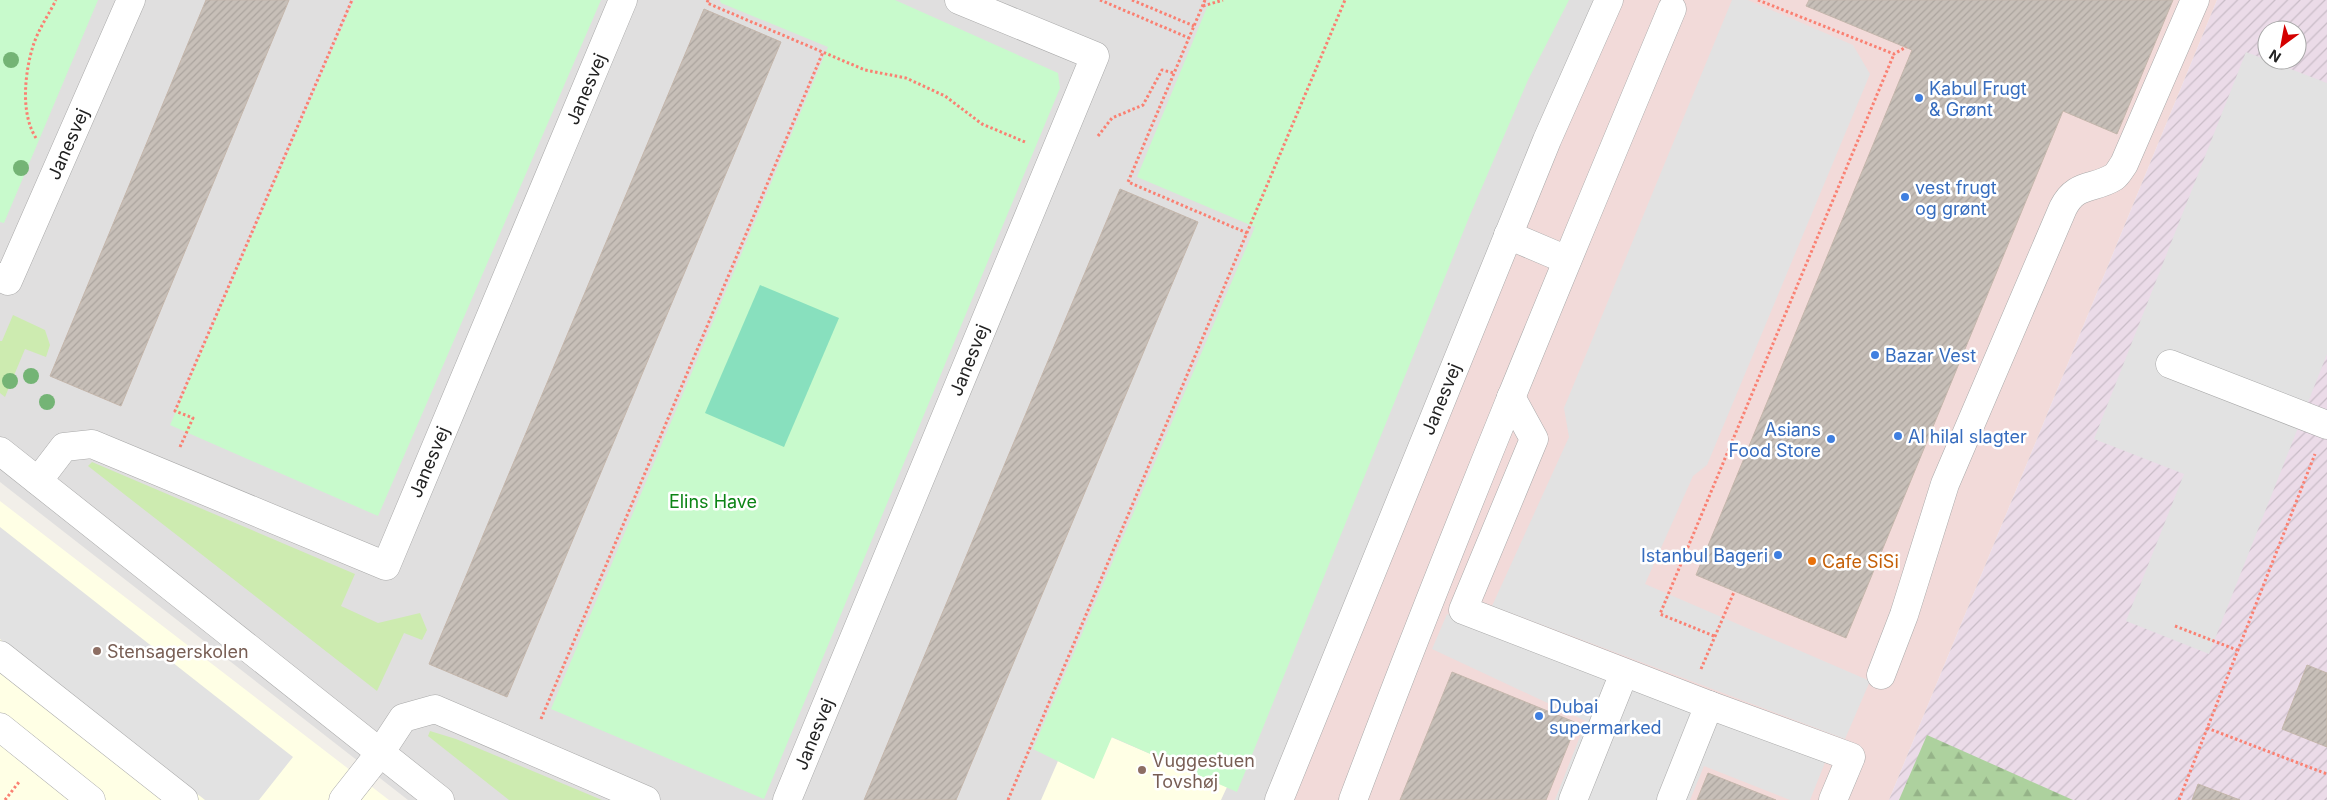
<svg xmlns="http://www.w3.org/2000/svg" width="2327" height="800" font-family="Inter,sans-serif">
<style>
.residential{fill:#e0dfdf}
.commercial{fill:#f2dad9}
.industrial{fill:url(#industrial-furrows);fill-rule:evenodd}
.education{fill:#ffffe5}
.grass{fill:#cdebb0}
.forest{fill:url(#forest-firs)}
.park{fill:#c8facc}
.pitch{fill:#88e0be}
.parking{fill:#e2e2e2}
.building{fill:url(#building-hatch);stroke:#c4b6ab}
.lines{fill:none;stroke-linecap:round;stroke-linejoin:round}
.minor-casing{stroke:#a9a9a9;stroke-width:29}
.path{stroke:#fa8072;stroke-width:3;stroke-dasharray:2.5 2.5;stroke-linecap:butt}
.minor{stroke:#fff;stroke-width:28}
.tree{fill:#74b475}
.shop-dot{fill:#3f7fe0;stroke:#fff;stroke-width:2}
.food-dot{fill:#e8710a;stroke:#fff;stroke-width:2}
.education-dot{fill:#8d6e63;stroke:#fff;stroke-width:2}
.labels{text-anchor:middle;dominant-baseline:central;stroke-width:5;stroke-linejoin:round;paint-order:stroke}
.shop-label{font-size:18px;fill:#366cbe;stroke:#fff;text-anchor:start}
.street-label{font-size:18px;fill:#222;stroke:#fff}
.park-label{font-size:18px;fill:#0c8416;stroke:#fff}
.food-label{font-size:18px;fill:#c56008;stroke:#fff;text-anchor:start}
.education-label{font-size:18px;fill:#785e54;stroke:#fff;text-anchor:start}
</style>
<defs>
<pattern id="industrial-furrows" width="10" height="10" patternUnits="userSpaceOnUse" patternTransform="scale(1.25)"><rect width="10" height="10" fill="#ebdbe8"/><path d="M-1 1l2-2M0 10L10 0M9 11l2-2" fill="none" stroke="#c9bcc7"/></pattern>
<pattern id="forest-firs" width="22" height="20" patternUnits="userSpaceOnUse" patternTransform="scale(1.25)"><rect width="22" height="20" fill="#add19e"/><path d="M5 1l3.5 6h-7zM16 11l3.5 6h-7z" fill="#95b388"/></pattern>
<pattern id="building-hatch" width="6" height="6" patternUnits="userSpaceOnUse" patternTransform="scale(1.25)"><rect width="6" height="6" fill="#c7bfb8"/><path d="M-1 1l2-2M0 6l6-6M5 7l2-2" fill="none" stroke="#aba49e"/></pattern>
</defs>
<rect width="100%" height="100%" fill="#f2efe9"/>
<!-- residential -->
<polygon class="residential" points="0,0 1614,0 1291,800 408,800 0,482"/>
<!-- commercial -->
<polygon class="commercial" points="1614,0 2217,0 1889,800 1291,800"/>
<!-- industrial -->
<path class="industrial" d="M 2217,0 L 2327,0 L 2327,800 L 1889,800 ZM 2267,30 L 2297,30 L 2297,60 L 2267,60 Z"/>
<!-- education -->
<g class="education">
<polygon points="0,501 389,800 0,800"/>
<polygon points="1111,737 1227,787 1221,800 1041,800 1058,761 1094,778"/>
</g>
<!-- grass -->
<g class="grass">
<polygon points="13,315 45,330 50,345 46,357 25,349 5,397 0,393 0,341 2,341"/>
<polygon points="92,462 355,574 341,606 378,623 420,613 427,630 422,640 404,633 377,691 88,466"/>
<polygon points="430,731 456,739 602,800 509,800 428,736"/>
</g>
<!-- forest -->
<polygon class="forest" points="1927,735 2073,800 1899,800"/>
<!-- park -->
<g class="park">
<polygon points="0,0 98,0 4,223 0,222"/>
<polygon points="354,0 601,0 378,516 170,425"/>
<polygon points="720,0 895,0 1058,73 1060,88 764,799 551,709 828,47 721,3"/>
<polygon points="1210,0 1569,0 1528,80 1470,215 1237,792 1112,737 1094,779 1033,749 1255,227 1137,177"/>
</g>
<!-- pitch -->
<polygon class="pitch" points="760,285 839,318 784,447 705,413"/>
<!-- parking -->
<g class="parking">
<polygon points="1732,0 1748,0 1853,45 1870,74 1707,465 1693,476 1645,584 1870,681 1845,739 1492,606 1569,437 1564,408"/>
<polygon points="2246,52 2327,83 2327,354 2209,654 2126,621 2184,474 2094,439"/>
<polygon points="0,527 293,757 259,800 205,800 0,639"/>
<polygon points="1447,614 1826,760 1810,800 1790,800 1704,766 1690,800 1555,800 1586,721 1432,649"/>
</g>
<!-- building -->
<g class="building">
<polygon points="206,0 289,0 121,406 50,376"/>
<polygon points="1809,0 2173,0 2117,134 2063,111 1846,638 1696,575 1912,50 1806,6"/>
<polygon points="704,9 781,42 507,697 429,664"/>
<polygon points="1120,189 1198,222 956,800 864,800"/>
<polygon points="2307,665 2327,673 2327,747 2282,729"/>
<polygon points="1452,672 1577,723 1546,800 1400,800"/>
<polygon points="1708,773 1776,800 1697,800"/>
<polygon points="2198,784 2240,800 2192,800"/>
</g>
<g class="lines">
<!-- minor casing -->
<g class="minor-casing">
<g id="minor">
<polyline points="1508,235 1567,260"/>
<polyline points="0,277 8,281 131,0"/>
<polyline points="2170,364 2327,425"/>
<polyline points="1511,397 1534,439 1463,610 1709,705 1851,757 1833,800"/>
<polyline points="0,451 440,800"/>
<polyline points="38,481 64,447 92,444 386,566 623,0"/>
<polyline points="0,655 184,800"/>
<path d="M 1881,675 L 1904,615 L 1945,484 L 2063,208 C 2076,182 2093,190 2114,177 C 2118,174 2121,168 2124,164 L 2195,0"/>
<polyline points="0,727 91,800"/>
<polyline points="343,800 380,753 403,718 435,709 646,800"/>
<polyline points="787,800 1095,56 959,0"/>
<polyline points="1279,800 1547,140 1609,0"/>
<path d="M 1353,800 C 1453,534 1562,272 1672,9"/>
<polyline points="1573,800 1624,673"/>
<polyline points="1671,800 1709,705"/>
</g>
</g>
<!-- path -->
<g class="path">
<polyline points="708,0 707,3 865,70 906,78 945,96 982,124 1025,142"/>
<polyline points="1100,0 1189,38"/>
<polyline points="1132,0 1194,26"/>
<polyline points="1205,0 1128,182 1247,233"/>
<polyline points="1758,0 1894,54 1906,47"/>
<polyline points="1203,6 1223,0"/>
<polyline points="1098,136 1112,118 1143,105 1162,70 1174,73"/>
<path d="M 36,138 C 20,113 25,72 33,46 C 38,30 49,14 56,0"/>
<polyline points="180,447 193,418 175,411 352,0"/>
<polyline points="2175,626 2237,650"/>
<polyline points="1714,636 1660,614 1894,54"/>
<polyline points="1701,669 1734,592"/>
<polyline points="541,719 823,52"/>
<polyline points="2207,728 2327,774"/>
<polyline points="5,800 19,782"/>
<polyline points="1008,800 1345,0"/>
<polyline points="2179,800 2315,454"/>
</g>
<!-- minor -->
<use href="#minor" class="minor"/>
</g>
<!-- trees -->
<g class="tree">
<circle cx="11" cy="60" r="8"/>
<circle cx="21" cy="168" r="8"/>
<circle cx="31" cy="376" r="8"/>
<circle cx="10" cy="381" r="8"/>
<circle cx="47" cy="402" r="8"/>
</g>
<!-- markers -->
<g class="shop-dot">
<circle cx="1919" cy="98" r="5"/>
<circle cx="1905" cy="197" r="5"/>
<circle cx="1875" cy="355" r="5"/>
<circle cx="1898" cy="436" r="5"/>
<circle cx="1831" cy="439" r="5"/>
<circle cx="1778" cy="555" r="5"/>
<circle cx="1539" cy="716" r="5"/>
</g>
<circle class="food-dot" cx="1812" cy="561" r="5"/>
<g class="education-dot">
<circle cx="97" cy="651" r="5"/>
<circle cx="1142" cy="770" r="5"/>
</g>
<g class="labels">
<!-- shop labels -->
<g class="shop-label">
<text x="1929" y="88">Kabul Frugt<tspan x="1929" dy="21">&amp; Grønt</tspan></text>
<text x="1915" y="187">vest frugt<tspan x="1915" dy="21">og grønt</tspan></text>
<text x="1885" y="355">Bazar Vest</text>
<text x="1821" y="429" text-anchor="end">Asians<tspan x="1821" dy="21">Food Store</tspan></text>
<text x="1908" y="436">Al hilal slagter</text>
<text x="1768" y="555" text-anchor="end">Istanbul Bageri</text>
<text x="1549" y="706">Dubai<tspan x="1549" dy="21">supermarked</tspan></text>
</g>
<!-- street labels -->
<g class="street-label">
<text transform="translate(586 89) rotate(-67)">Janesvej</text>
<text transform="translate(68 144) rotate(-66)">Janesvej</text>
<text transform="translate(969 360) rotate(-68)">Janesvej</text>
<text transform="translate(1441 399) rotate(-68)">Janesvej</text>
<text transform="translate(429 462) rotate(-67)">Janesvej</text>
<text transform="translate(814 734) rotate(-68)">Janesvej</text>
</g>
<!-- park labels -->
<g class="park-label">
<text x="713" y="501">Elins Have</text>
</g>
<!-- food labels -->
<g class="food-label">
<text x="1822" y="561">Cafe SiSi</text>
</g>
<!-- education labels -->
<g class="education-label">
<text x="107" y="651">Stensagerskolen</text>
<text x="1152" y="760">Vuggestuen<tspan x="1152" dy="21">Tovshøj</tspan></text>
</g>
</g>
<!-- north arrow -->
<g transform="translate(2282 45) rotate(212)"><circle r="24" fill="#ffffff" stroke="#a7a7a7"/>
<path d="M0-4L9 19L0 12L-9 19Z" fill="#d40000"/>
<text y="-8" font-size="14" font-weight="bold" text-anchor="middle" fill="#222222">N</text>
</g>
</svg>
